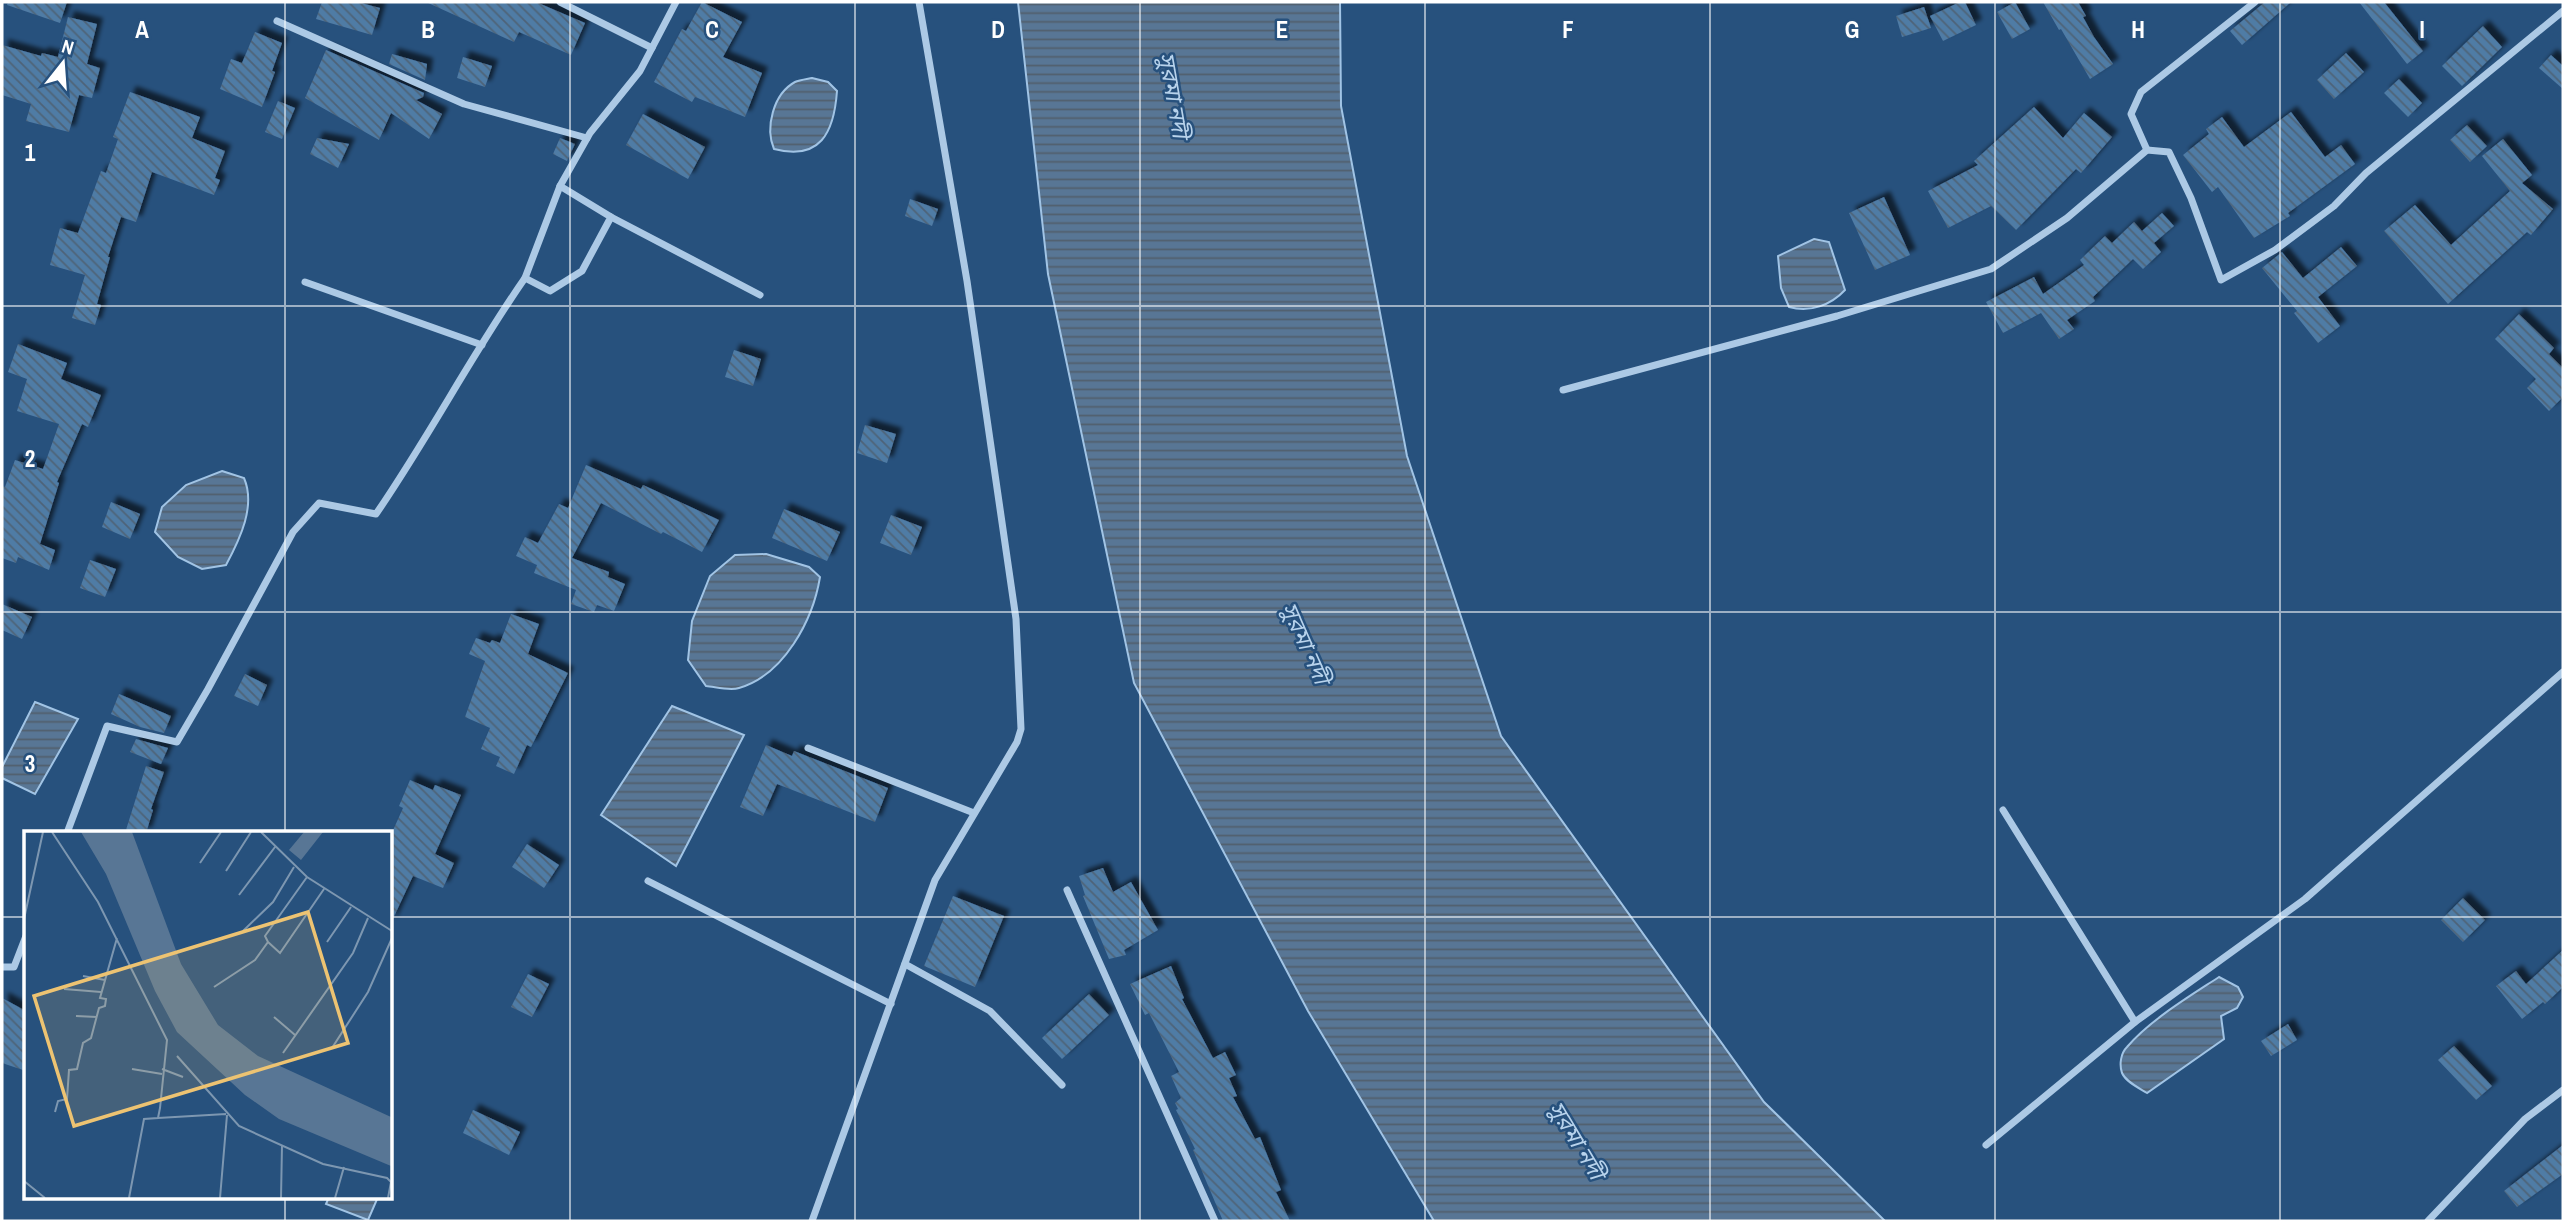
<svg xmlns="http://www.w3.org/2000/svg" width="2565" height="1223" font-family="'Archivo Narrow','Noto Sans Bengali',sans-serif">
<style>
.water{fill:url(#water-rules);stroke:#a1c4e5;stroke-width:2}
.building{fill:url(#building-back-hatch);filter:url(#shadow)}
.lines{fill:none;stroke-linecap:round;stroke-linejoin:round}
.street{stroke:#acc9e5;stroke-width:7}
.grid{fill:none;stroke:#fff;stroke-width:2;stroke-opacity:0.55}
.labels{text-anchor:middle;dominant-baseline:central;stroke-width:5;stroke-linejoin:round;paint-order:stroke}
.water-label{font-size:23px;font-style:italic;fill:#b8d3ec;stroke:#27517d}
.inset-road{fill:none;stroke:#7d97b1;stroke-width:2}
.view{fill:#edc372;fill-opacity:0.15;stroke:#edc372;stroke-width:3.5}
.inset-edge{fill:none;stroke:#fff;stroke-width:3.5}
.grid-label{font-size:23px;text-anchor:middle;font-weight:bold;fill:#fff;stroke:#27517d;stroke-width:5;stroke-linejoin:round;paint-order:stroke}
</style>
<defs>
<pattern id="water-rules" width="6" height="5" patternUnits="userSpaceOnUse" patternTransform="scale(1.75)"><rect width="6" height="5" fill="#587695"/><path d="M0 2.5h6" fill="none" stroke="#515f6d"/></pattern>
<pattern id="building-back-hatch" width="6" height="6" patternUnits="userSpaceOnUse" patternTransform="scale(1.75)"><rect width="6" height="6" fill="#507ba5"/><path d="M-1 5l2 2M0 0l6 6M5-1l2 2" fill="none" stroke="#4e6478"/></pattern>
<filter id="shadow"><feDropShadow dx="6" dy="-6" stdDeviation="2" flood-color="#0009"/></filter>
</defs>
<rect width="100%" height="100%" fill="#27517d"/>
<!-- water -->
<g class="water">
<polygon points="1018,2 1340,2 1341,106 1407,456 1501,736 1764,1102 1885,1221 1434,1221 1308,1011 1134,683 1048,274"/>
<path d="M 812,78 L 828,82 L 837,91 C 834,133 820,161 774,149 C 765,128 773,94 795,82 C 799,80 807,79 812,78 Z"/>
<path d="M 1814,239 L 1829,242 L 1845,290 C 1831,305 1810,313 1789,307 L 1781,288 L 1778,256 Z"/>
<path d="M 222,471 L 244,478 C 256,506 240,539 226,565 L 202,569 L 178,557 L 155,532 L 162,507 L 186,485 Z"/>
<path d="M 766,554 L 809,567 L 820,577 C 813,620 784,675 739,688 C 730,691 716,687 706,686 L 688,660 L 692,621 L 710,576 L 735,555 Z"/>
<polygon points="35,702 78,719 35,794 2,778 2,767"/>
<polygon points="672,706 744,735 676,866 601,815"/>
<path d="M 2219,977 L 2238,987 L 2243,997 L 2237,1008 L 2221,1016 L 2224,1039 L 2147,1093 C 2139,1088 2126,1082 2122,1073 C 2119,1064 2121,1053 2127,1047 C 2150,1020 2190,996 2219,977 Z"/>
<polygon points="329,1197 378,1197 368,1220 326,1204"/>
</g>
<!-- building -->
<g class="building">
<polygon points="8,2 67,2 60,23 7,5"/>
<polygon points="322,2 357,2 380,8 372,35 316,19"/>
<polygon points="426,2 536,2 585,23 571,55 519,32 514,42"/>
<polygon points="702,2 742,22 723,57 762,73 745,117 695,97 692,102 654,82 682,29 686,31"/>
<polygon points="1960,2 1965,2 1976,25 1943,41 1930,16"/>
<polygon points="2015,2 2030,29 2012,39 1997,12"/>
<polygon points="2043,2 2078,2 2086,16 2083,17 2094,37 2113,64 2090,79 2061,29 2059,30"/>
<polygon points="2265,2 2291,2 2242,45 2230,31"/>
<polygon points="2359,2 2384,2 2423,51 2407,64"/>
<polygon points="1924,7 1931,28 1902,37 1896,16"/>
<polygon points="68,17 97,24 87,64 100,68 92,98 79,95 69,132 26,121 31,104 2,95 2,45 41,56 42,53 58,57"/>
<polygon points="2483,26 2502,47 2462,86 2442,66"/>
<polygon points="255,32 282,43 272,71 275,72 262,107 220,89 231,59 242,63"/>
<polygon points="326,50 424,93 423,97 416,100 442,114 429,139 391,113 379,140 305,98"/>
<polygon points="2346,53 2364,72 2334,99 2317,80"/>
<polygon points="392,54 427,64 425,80 389,64"/>
<polygon points="2551,55 2563,66 2563,89 2539,68"/>
<polygon points="463,57 492,66 485,87 457,78"/>
<polygon points="2399,79 2422,103 2408,117 2384,93"/>
<polygon points="130,92 200,117 192,138 225,151 215,178 220,180 214,195 152,172 136,222 121,217 108,257 110,257 97,304 101,305 95,325 72,318 85,275 50,265 60,228 78,233 101,171 106,173 118,139 113,137"/>
<polygon points="278,101 295,108 282,139 265,132"/>
<polygon points="2034,107 2063,138 2084,113 2112,137 2081,173 2076,169 2016,230 1991,206 1948,228 1928,191 1978,165 1974,161"/>
<polygon points="2291,112 2325,157 2341,145 2355,164 2288,213 2290,216 2254,238 2218,187 2212,192 2183,155 2209,134 2206,129 2222,117 2244,147"/>
<polygon points="643,114 705,147 688,179 626,145"/>
<polygon points="2467,125 2487,146 2470,162 2450,140"/>
<polygon points="317,138 349,144 338,168 310,154"/>
<polygon points="560,138 575,144 567,161 553,154"/>
<polygon points="2503,139 2532,175 2522,183 2553,209 2531,235 2527,232 2448,304 2384,231 2415,205 2451,245 2510,191 2482,156"/>
<polygon points="1884,197 1910,255 1875,270 1849,213"/>
<polygon points="910,199 938,209 932,226 905,216"/>
<polygon points="2162,213 2174,226 2154,243 2161,252 2143,269 2133,259 2093,297 2095,301 2067,320 2074,329 2059,339 2041,313 2003,333 1986,302 2034,277 2043,294 2084,265 2080,260 2105,236 2112,243 2134,222 2142,231"/>
<polygon points="2341,247 2357,266 2318,297 2340,326 2318,343 2294,313 2297,311 2262,268 2282,252 2303,278"/>
<polygon points="2519,314 2554,348 2549,354 2563,368 2563,397 2549,411 2527,388 2536,379 2495,339"/>
<polygon points="18,344 67,363 61,379 101,395 88,427 82,424 57,482 59,483 40,544 55,550 49,570 18,557 16,563 2,558 2,486 5,487 15,460 43,469 59,424 17,411 27,379 8,372"/>
<polygon points="734,350 761,359 753,386 725,377"/>
<polygon points="865,425 896,434 887,463 857,453"/>
<polygon points="586,465 641,489 643,485 719,520 702,552 663,532 661,534 601,503 572,558 609,572 608,577 625,584 614,611 597,605 594,612 571,604 576,590 534,573 537,565 516,556 525,537 538,543 559,504 568,508"/>
<polygon points="111,502 140,514 130,539 102,527"/>
<polygon points="784,509 840,532 827,561 772,538"/>
<polygon points="891,515 922,527 911,555 880,543"/>
<polygon points="90,560 116,569 105,597 80,588"/>
<polygon points="2,604 32,617 22,639 2,630"/>
<polygon points="511,614 539,624 528,654 568,673 531,747 527,745 514,774 496,766 500,757 481,749 490,728 465,717 485,661 469,654 476,638 490,643 492,640 500,643"/>
<polygon points="245,674 267,685 258,706 234,696"/>
<polygon points="119,694 171,716 164,733 140,727 111,714"/>
<polygon points="136,739 168,748 161,764 130,752"/>
<polygon points="766,745 792,756 794,751 888,788 875,822 777,784 763,816 740,807"/>
<polygon points="146,766 164,772 151,809 153,810 146,833 125,833"/>
<polygon points="410,780 433,790 435,785 461,795 435,854 454,863 443,888 413,876 390,925 390,837 403,808 399,806"/>
<polygon points="527,844 559,865 544,888 512,867"/>
<polygon points="1103,868 1113,892 1131,882 1158,930 1124,950 1126,955 1109,959 1083,896 1085,895 1079,876"/>
<polygon points="953,896 1004,916 975,987 924,966"/>
<polygon points="2463,898 2485,920 2463,942 2441,920"/>
<polygon points="2563,950 2563,987 2545,1004 2543,1002 2522,1019 2496,986 2516,971 2526,984"/>
<polygon points="1171,966 1184,998 1182,999 1213,1058 1225,1052 1236,1075 1229,1078 1237,1096 1233,1097 1255,1139 1260,1137 1281,1190 1276,1192 1290,1221 1223,1221 1193,1150 1195,1149 1176,1110 1178,1109 1175,1103 1181,1098 1171,1076 1179,1072 1149,1013 1145,1015 1130,984"/>
<polygon points="528,974 549,984 532,1017 511,1007"/>
<polygon points="1089,994 1109,1015 1062,1059 1042,1038"/>
<polygon points="2,998 26,1011 26,1071 2,1063"/>
<polygon points="2288,1024 2297,1040 2271,1056 2261,1041"/>
<polygon points="2454,1046 2492,1086 2476,1100 2438,1060"/>
<polygon points="473,1110 520,1132 509,1155 463,1133"/>
<polygon points="2563,1145 2563,1174 2517,1207 2504,1191"/>
</g>
<g class="lines">
<!-- street -->
<g class="street">
<polyline points="560,2 652,48"/>
<polyline points="277,21 464,104 587,138"/>
<polyline points="2147,150 2131,114 2141,92 2255,2"/>
<polyline points="611,217 760,295"/>
<polyline points="525,278 560,186"/>
<polyline points="305,282 482,345"/>
<polyline points="1563,390 1837,316 1991,269 2067,218 2147,150 2169,152 2191,198 2221,280 2275,250 2334,206 2366,173 2563,11"/>
<polyline points="808,748 974,813"/>
<polyline points="2003,810 2135,1022"/>
<path d="M 67,833 L 107,726 L 177,742 L 208,689 L 293,532 L 319,503 L 376,514 C 429,437 472,354 525,278 L 550,291 L 582,271 L 611,217 L 560,186 L 590,133 L 640,71 L 676,2"/>
<polyline points="648,881 891,1004"/>
<polyline points="1067,890 1215,1221"/>
<polyline points="905,964 990,1011 1062,1085"/>
<polyline points="2,967 14,967 26,936"/>
<polyline points="1986,1145 2135,1022 2305,899 2563,672"/>
<polyline points="812,1221 935,880 1017,742 1021,729 1016,619 967,281 919,2"/>
<polyline points="2428,1221 2525,1119 2563,1090"/>
</g>
</g>
<!-- grid -->
<path class="grid" d="M 285,2 L 285,833M 570,2 L 570,1221M 855,2 L 855,1221M 1140,2 L 1140,1221M 1425,2 L 1425,1221M 1710,2 L 1710,1221M 1995,2 L 1995,1221M 2280,2 L 2280,1221M 2,306 L 2563,306M 2,612 L 2563,612M 2,917 L 26,917M 390,917 L 2563,917M 285,1197 L 285,1221"/>
<g class="labels">
<!-- water labels -->
<g class="water-label">
<text transform="translate(1174 95) rotate(80)">সুরমা নদী</text>
<text transform="translate(1306 643) rotate(66)">সুরমা নদী</text>
<text transform="translate(1577 1140) rotate(59)">সুরমা নদী</text>
</g>
</g>
<!-- overview -->
<g transform="translate(24 831)">
<rect width="368" height="368" fill="#27517d"/>
<path d="M 57,1 L 108,1 L 157,133 L 194,194 L 234,225 L 367,286 L 367,335 L 255,288 L 221,264 L 153,201 L 131,160 L 82,43 ZM 280,1 L 299,1 L 277,29 L 265,19 Z" fill="#587695"/>
<path class="inset-road" d="M 28,1 L 74,71 L 143,209 L 136,277 L 134,287 L 120,288 L 105,367M 237,1 L 283,46 L 368,100M 176,32 L 197,1M 202,40 L 227,1M 215,64 L 251,16M 0,88 L 19,1M 219,100 L 249,71 L 270,36M 244,111 L 241,105 L 283,46M 303,111 L 327,76M 59,145 L 81,149M 190,156 L 231,129 L 244,111 L 256,122 L 300,58M 40,158 L 77,161M 52,185 L 73,186M 250,186 L 271,204M 308,217 L 344,161 L 368,107M 259,222 L 329,122 L 344,87M 153,225 L 215,295 L 299,333 L 363,347 L 367,351 L 364,367M 108,238 L 138,243M 138,238 L 159,246M 31,281 L 34,270 L 43,268 L 45,239 L 53,238 L 59,212 L 67,207 L 75,177 L 81,175 L 82,168 L 76,167 L 93,107M 134,287 L 202,283M 0,350 L 21,367M 196,367 L 203,284M 257,367 L 258,314M 311,367 L 320,336"/>
<path class="view" d="M 284,81 L 324,212 L 50,295 L 10,165 Z"/>
<rect width="368" height="368" class="inset-edge"/>
</g>
<g class="grid-label">
<text x="142" y="38">A</text>
<text x="428" y="38">B</text>
<text x="712" y="38">C</text>
<text x="998" y="38">D</text>
<text x="1282" y="38">E</text>
<text x="1568" y="38">F</text>
<text x="1852" y="38">G</text>
<text x="2138" y="38">H</text>
<text x="2422" y="38">I</text>
<text x="30" y="161">1</text>
<text x="30" y="467">2</text>
<text x="30" y="772">3</text>
</g>
<!-- border -->
<rect width="2565" height="1223" fill="none" stroke="#ffffff" stroke-width="7"/>
<!-- north arrow -->
<g transform="translate(63 63) rotate(17)" stroke="#27517d" stroke-width="5" paint-order="stroke">
<path d="M0-5L12 26L0 18L-12 26Z" fill="#ffffff"/>
<text y="-10" font-size="19" font-weight="bold" text-anchor="middle" fill="#ffffff">N</text>
</g>
</svg>
